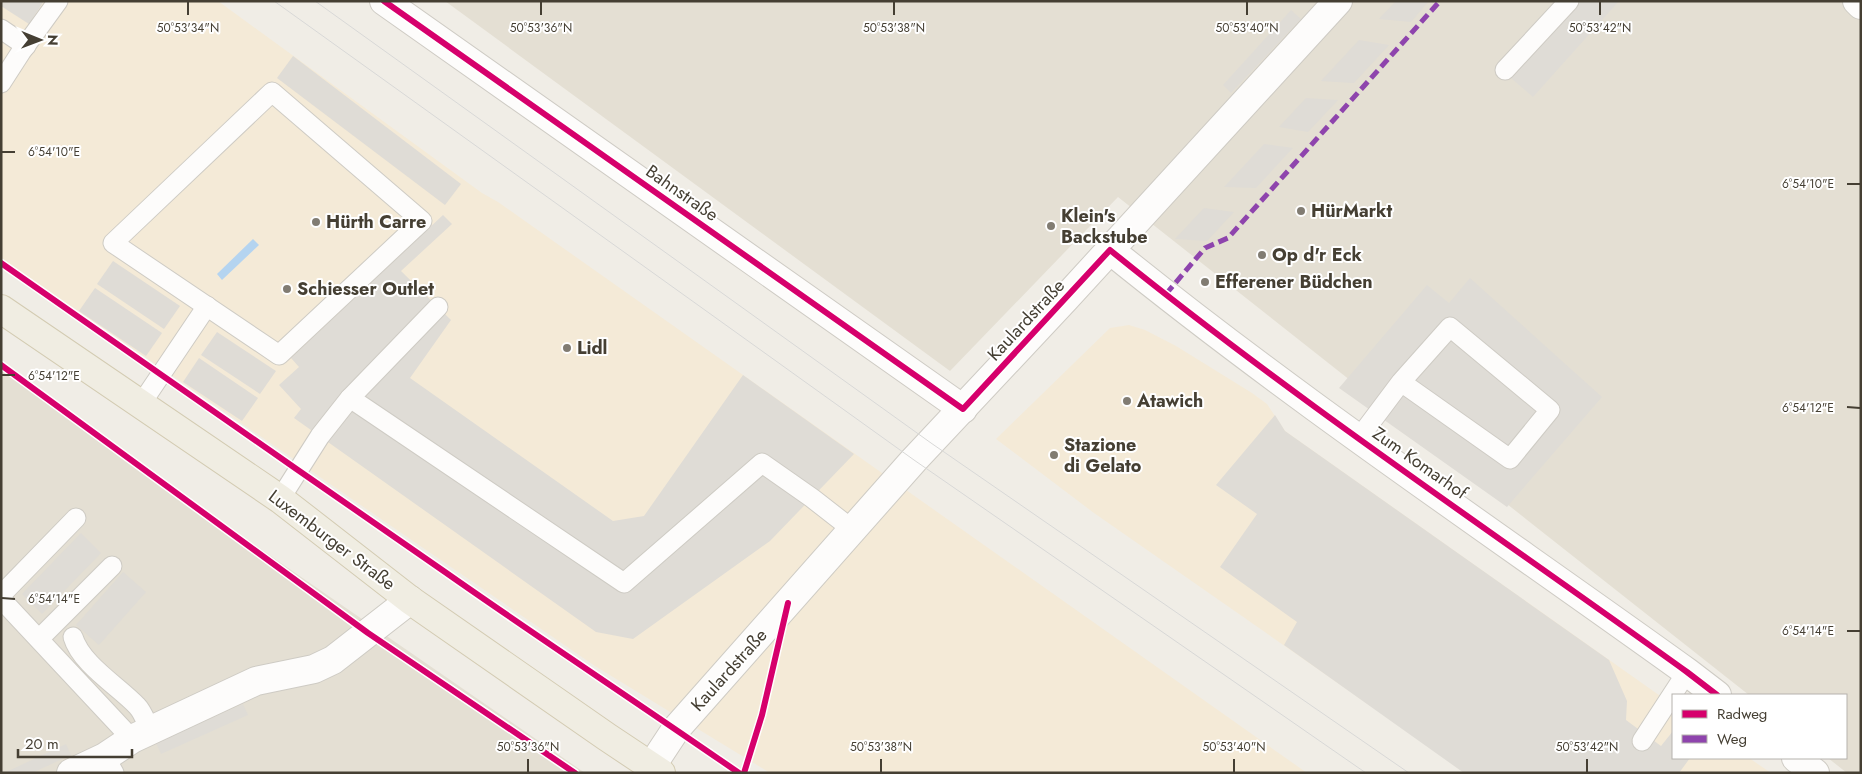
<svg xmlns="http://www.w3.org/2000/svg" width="1862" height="774" font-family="Jost,sans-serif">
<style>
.residential{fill:#e4dfd3}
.commercial{fill:#f4ead7}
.parking{fill:#dfdcd6}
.water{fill:#b4d4f0}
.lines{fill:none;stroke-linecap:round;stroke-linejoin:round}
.service-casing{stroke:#cecbc4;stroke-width:21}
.minor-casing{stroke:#cecbc4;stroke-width:30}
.primary-casing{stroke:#d3cbb2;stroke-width:30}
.service{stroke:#fdfcfb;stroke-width:19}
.minor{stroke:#fdfcfb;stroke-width:28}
.primary{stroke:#f0ede2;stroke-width:28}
.tram{stroke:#d8d8d7;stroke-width:1}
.quiet{stroke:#8e44ad;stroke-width:5;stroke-dasharray:10 5;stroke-linecap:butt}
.cycleway-casing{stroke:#fff;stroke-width:9}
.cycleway{stroke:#d6006c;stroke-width:6}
.ticks{fill:none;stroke:#453f33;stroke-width:2}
.poi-dot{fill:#817c72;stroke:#fff;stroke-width:2}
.labels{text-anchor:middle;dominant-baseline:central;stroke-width:4;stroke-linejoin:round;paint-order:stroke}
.street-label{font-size:18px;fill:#453f33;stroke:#fff}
.poi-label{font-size:18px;font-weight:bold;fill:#453f33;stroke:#fff;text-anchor:start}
.ticks-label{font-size:12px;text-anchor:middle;fill:#453f33;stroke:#fff;stroke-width:4;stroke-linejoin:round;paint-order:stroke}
</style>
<rect width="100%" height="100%" fill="#f0ede6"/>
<!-- residential -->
<g class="residential">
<polygon points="445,1 1861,1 1861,773 1847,773 1828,758 1846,758 1846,695 1749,695 1118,197 950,371"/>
<polygon points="1,370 585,773 1,773"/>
</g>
<!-- commercial -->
<g class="commercial">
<polygon points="1,1 218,1 482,193 498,202 1307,773 770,773 595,666 1,258"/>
<polygon points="1129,325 1145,330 1176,346 1252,393 1267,404 1285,431 1673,705 1673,758 1749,758 1771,773 1467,773 1094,513 996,439 1110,328"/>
</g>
<!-- parking -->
<g class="parking">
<polygon points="1,1 44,1 29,24 1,6"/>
<polygon points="1396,1 1429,1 1411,22 1379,19"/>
<polygon points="1580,1 1619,1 1533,97 1511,78"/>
<polygon points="1291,10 1301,19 1231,93 1223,85"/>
<polygon points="1359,40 1389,45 1354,83 1321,81"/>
<polygon points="293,56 461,184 445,205 277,78"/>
<polygon points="1306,98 1338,100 1308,132 1279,127"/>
<polygon points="1264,144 1293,148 1256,188 1224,187"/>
<polygon points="1204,208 1234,212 1207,241 1175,239"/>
<polygon points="443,215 452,224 401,271 451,320 410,378 613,521 644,516 743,375 854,454 770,541 633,639 596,632 294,418 301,409 279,385 299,367 291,358"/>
<polygon points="113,261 180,306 164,329 97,284"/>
<polygon points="1470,278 1602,397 1507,507 1339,388 1427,285 1449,303"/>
<polygon points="95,288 162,333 146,356 79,311"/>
<polygon points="217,332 276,371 260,394 201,355"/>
<polygon points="199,358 258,398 242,421 183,382"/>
<polygon points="1275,415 1285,431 1609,660 1627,701 1626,720 1661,746 1673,731 1673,758 1690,758 1679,773 1464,773 1284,645 1297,622 1220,567 1257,514 1216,485"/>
<polygon points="81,533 101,553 42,614 22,594"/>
<polygon points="123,572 146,592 99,645 76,625"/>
<polygon points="243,704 248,715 161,754 156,743"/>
<polygon points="66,744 71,755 32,773 4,773"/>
</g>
<!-- water -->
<polygon class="water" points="253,239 259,245 222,280 217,274"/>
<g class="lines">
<!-- service casing -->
<g class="service-casing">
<g id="service">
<polyline points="1,29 26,46"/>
<polyline points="1505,70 1569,1"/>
<polyline points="1,83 21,52 58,1"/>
<polygon points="272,92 422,221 279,355 113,243"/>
<polyline points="350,398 624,583 762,463 812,498 853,530"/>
<polyline points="141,404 207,306"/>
<polyline points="1359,438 1401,382 1510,459 1550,410 1450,327 1401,382"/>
<polyline points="280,499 320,436 350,398 438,307"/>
<polyline points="1,595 76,518"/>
<polyline points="1,599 132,739"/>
<path d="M 73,637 C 81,664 118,686 137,706 C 143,712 146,722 150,730"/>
<polyline points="39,639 112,566"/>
<polyline points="1642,741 1687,672"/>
<polyline points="105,757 114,773"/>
</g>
</g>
<!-- minor casing -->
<g class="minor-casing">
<g id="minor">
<polyline points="384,1 963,409"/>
<polyline points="1857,1 1861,5"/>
<path d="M 1110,250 C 1295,400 1494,533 1687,672 L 1717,695"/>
<polyline points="1796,758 1815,773"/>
<polyline points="651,767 676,729 914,460 1065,299 1338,1"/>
<polyline points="71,773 105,757 132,739 256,681 314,669 333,660 410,600"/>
</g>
</g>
<!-- primary casing -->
<g class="primary-casing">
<polyline id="primary" points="1,309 280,499 410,600 607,737 661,773"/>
</g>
<!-- service -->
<use href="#service" class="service"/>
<!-- minor -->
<use href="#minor" class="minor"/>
<!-- primary -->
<use href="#primary" class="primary"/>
<!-- tram -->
<g class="tram">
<polyline points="274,1 914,460 1366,773"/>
<polyline points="315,1 931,443 1409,773"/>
</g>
<!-- quiet -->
<polyline class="quiet" points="1166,294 1205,248 1228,238 1440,1"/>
<!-- cycleway casing -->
<g class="cycleway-casing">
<g id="cycleway">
<path d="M 384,1 L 963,409 L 1110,250 C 1295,400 1494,533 1687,672 L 1717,695"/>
<path d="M 1,263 C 148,367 297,469 445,572 C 542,640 641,705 739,773"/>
<polyline points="1,365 368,633 575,773"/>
<polyline points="744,773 762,715 788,603"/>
</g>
</g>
<!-- cycleway -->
<use href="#cycleway" class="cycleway"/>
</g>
<!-- ticks -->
<path class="ticks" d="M 188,15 L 188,2M 541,15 L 541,2M 894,15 L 894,2M 1247,15 L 1247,2M 1600,15 L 1600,2M 2,152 L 15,152M 1847,184 L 1860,184M 2,375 L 15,375M 1847,407 L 1860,408M 2,598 L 15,599M 1847,631 L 1860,631M 528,772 L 528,759M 881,772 L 881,759M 1234,772 L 1234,759M 1587,772 L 1587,759"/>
<!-- markers -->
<g class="poi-dot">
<circle cx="1301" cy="211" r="5"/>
<circle cx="316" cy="222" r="5"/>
<circle cx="1051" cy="226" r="5"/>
<circle cx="1262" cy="255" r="5"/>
<circle cx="1205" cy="282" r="5"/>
<circle cx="287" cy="289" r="5"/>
<circle cx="567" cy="348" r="5"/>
<circle cx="1127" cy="401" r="5"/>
<circle cx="1054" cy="455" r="5"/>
</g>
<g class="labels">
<!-- street labels -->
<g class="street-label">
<text transform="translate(682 193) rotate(35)">Bahnstraße</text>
<text transform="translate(1026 320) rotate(-47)">Kaulardstraße</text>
<text transform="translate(1420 463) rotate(35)">Zum Komarhof</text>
<text transform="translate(332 540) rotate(37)">Luxemburger Straße</text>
<text transform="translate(729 670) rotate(-48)">Kaulardstraße</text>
</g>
<!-- poi labels -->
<g class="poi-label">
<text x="1311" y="211">HürMarkt</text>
<text x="1061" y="216">Klein's<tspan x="1061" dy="21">Backstube</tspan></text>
<text x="326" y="222">Hürth Carre</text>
<text x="1272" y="255">Op d'r Eck</text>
<text x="1215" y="282">Efferener Büdchen</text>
<text x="297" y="289">Schiesser Outlet</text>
<text x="577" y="348">Lidl</text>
<text x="1137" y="401">Atawich</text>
<text x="1064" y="445">Stazione<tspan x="1064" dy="21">di Gelato</tspan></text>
</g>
</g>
<g class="ticks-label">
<text x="188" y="32">50°53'34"N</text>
<text x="541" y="32">50°53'36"N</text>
<text x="894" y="32">50°53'38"N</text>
<text x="1247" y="32">50°53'40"N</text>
<text x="1600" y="32">50°53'42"N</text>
<text x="54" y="156">6°54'10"E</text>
<text x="1808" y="188">6°54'10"E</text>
<text x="54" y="380">6°54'12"E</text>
<text x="1808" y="412">6°54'12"E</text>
<text x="54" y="603">6°54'14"E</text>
<text x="1808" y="635">6°54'14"E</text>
<text x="528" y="751">50°53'36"N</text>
<text x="881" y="751">50°53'38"N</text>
<text x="1234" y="751">50°53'40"N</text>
<text x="1587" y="751">50°53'42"N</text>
</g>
<!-- border -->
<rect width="1862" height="774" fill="none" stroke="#453f33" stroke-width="5"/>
<!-- legend -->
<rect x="1672" y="694" width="175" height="65" fill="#ffffff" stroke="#b5b2ad"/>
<rect x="1682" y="710" width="25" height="8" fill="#d6006c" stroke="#b5b2ad"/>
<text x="1717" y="719" font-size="15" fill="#453f33">Radweg</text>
<rect x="1682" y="735" width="25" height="8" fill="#8e44ad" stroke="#b5b2ad"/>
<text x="1717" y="744" font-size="15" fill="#453f33">Weg</text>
<!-- north arrow -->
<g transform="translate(40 40) rotate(91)" stroke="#ffffff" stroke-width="4" paint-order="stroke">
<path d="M0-4L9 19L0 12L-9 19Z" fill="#453f33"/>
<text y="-8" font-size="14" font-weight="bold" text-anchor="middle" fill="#453f33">N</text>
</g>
<!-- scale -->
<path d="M18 749v8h114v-8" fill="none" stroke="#453f33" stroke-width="2.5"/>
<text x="25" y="749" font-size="15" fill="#453f33" stroke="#ffffff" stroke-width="4" paint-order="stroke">20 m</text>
</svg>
